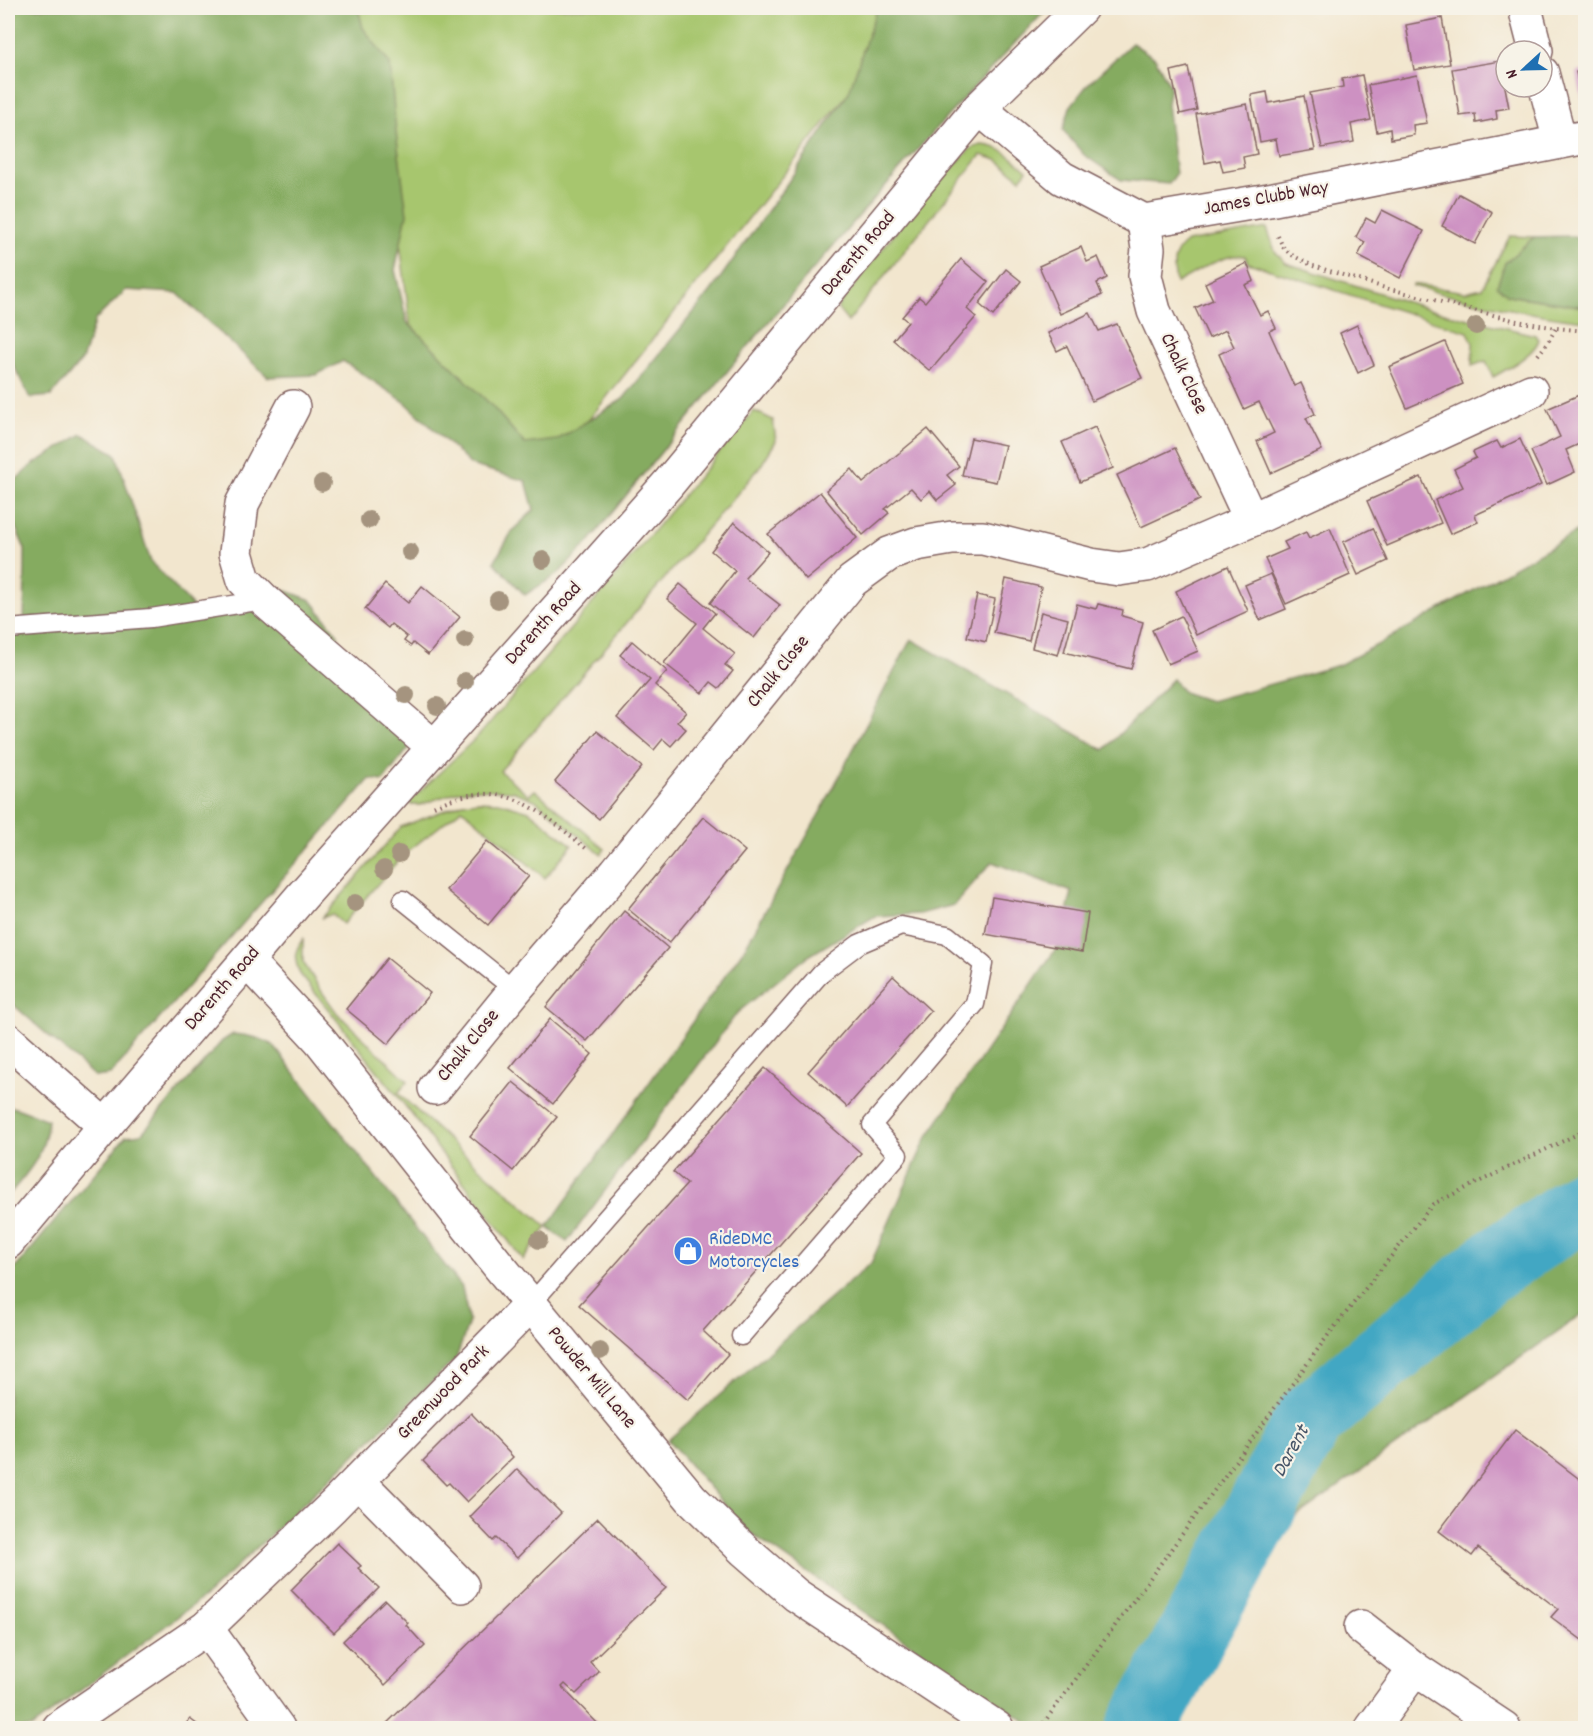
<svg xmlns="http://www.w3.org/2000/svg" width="1593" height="1736" font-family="Dekko,sans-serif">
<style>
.green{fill:#a7c66e;stroke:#78724c;stroke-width:1.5}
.forest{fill:#85ab61;stroke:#686546;stroke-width:1.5}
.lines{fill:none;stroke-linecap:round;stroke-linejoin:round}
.river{stroke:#43a7c3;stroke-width:70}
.building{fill:#cd91c2}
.service-casing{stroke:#856564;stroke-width:21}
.minor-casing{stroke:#856564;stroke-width:36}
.path{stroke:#856564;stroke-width:4;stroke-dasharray:1.5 4.5;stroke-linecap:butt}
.service{stroke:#fff;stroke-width:18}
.minor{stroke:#fff;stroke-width:33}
.tree{fill:#a5947f}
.labels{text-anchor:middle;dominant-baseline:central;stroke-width:4.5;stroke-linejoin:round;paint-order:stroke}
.street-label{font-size:20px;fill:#4a1f2b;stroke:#f7f3e8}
.shop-label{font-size:20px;fill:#366cbe;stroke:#f7f3e8;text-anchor:start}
.water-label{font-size:21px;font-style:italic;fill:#475568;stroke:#f7f3e8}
</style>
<rect width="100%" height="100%" fill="#f7f3e8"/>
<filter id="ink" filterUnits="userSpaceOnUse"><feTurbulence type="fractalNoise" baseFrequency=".0167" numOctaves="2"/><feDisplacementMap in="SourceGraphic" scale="12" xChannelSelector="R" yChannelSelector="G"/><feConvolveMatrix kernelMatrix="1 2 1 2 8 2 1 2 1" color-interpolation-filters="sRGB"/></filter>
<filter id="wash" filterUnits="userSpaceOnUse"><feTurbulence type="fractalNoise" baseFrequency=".008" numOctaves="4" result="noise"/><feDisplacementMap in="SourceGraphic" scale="24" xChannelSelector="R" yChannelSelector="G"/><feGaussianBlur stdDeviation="1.35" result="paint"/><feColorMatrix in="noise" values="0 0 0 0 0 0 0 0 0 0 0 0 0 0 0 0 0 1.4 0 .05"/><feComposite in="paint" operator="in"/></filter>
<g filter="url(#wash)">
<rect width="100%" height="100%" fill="#f2e6ce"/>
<!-- green -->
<g class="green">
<polygon points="298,8 916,8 544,476 410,324 382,96"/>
<path d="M 981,145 C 1002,146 1011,157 1027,170 L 1021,179 L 997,160 L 981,155 L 848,322 L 837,308 L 911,212 L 914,213 L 916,211 L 915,208 L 969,150 L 972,148 Z"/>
<path d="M 1267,228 L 1275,251 L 1286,263 L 1432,310 L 1535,335 L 1539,339 C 1536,353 1506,370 1493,377 L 1486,361 L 1472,366 L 1473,343 L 1468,332 L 1248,263 L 1245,256 C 1225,252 1194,274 1176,283 C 1173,265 1171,254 1187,242 Z"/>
<path d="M 1510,236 L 1534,237 L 1505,263 L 1509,295 L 1585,307 L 1585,321 C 1527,314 1471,302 1413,286 L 1413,284 L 1465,292 L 1482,288 Z"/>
<polygon points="754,411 773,420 776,441 760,467 500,771 529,795 535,790 605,849 601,854 535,800 512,791 476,789 459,791 420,805 412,805 409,802 480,734 604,590"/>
<polygon points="477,801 499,802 529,811 572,845 545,878 462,809 403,855 343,924 332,914 322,918 401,827 463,803"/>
<path d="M 303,939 L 303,962 L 320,989 L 337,1013 L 408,1081 L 398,1093 L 454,1145 L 547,1227 L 523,1260 L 403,1103 L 300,974 C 294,959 293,953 303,939 Z"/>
</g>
<!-- forest -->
<g class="forest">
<path d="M 8,8 L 358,8 L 363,28 L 390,64 L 396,132 L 407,214 L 395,270 L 407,322 L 491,405 L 525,444 L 557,440 L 623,399 L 711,291 L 786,185 L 849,92 L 877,8 L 1048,8 C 886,178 735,359 588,543 L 558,574 L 525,595 L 494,562 L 513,530 L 534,510 L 526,481 L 471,465 L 405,402 L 343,361 L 316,375 L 268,377 L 177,293 L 126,290 L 95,320 L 82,360 L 51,396 L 30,398 L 8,354 Z"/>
<polygon points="1132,43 1155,58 1170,86 1167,104 1176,174 1169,184 1121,180 1084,155 1063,130 1070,107 1088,84"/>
<polygon points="1572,236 1585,238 1585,307 1508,295 1497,286 1505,263 1534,237"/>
<polygon points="82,434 116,454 151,562 198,612 237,615 262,582 311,600 338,635 344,674 424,729 383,781 370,779 110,1075 95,1077 8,1000 8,636 24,634 25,549 8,510 8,487 32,465"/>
<polygon points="1585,527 1585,1312 1287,1523 1171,1728 1036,1728 953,1674 745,1529 668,1440 871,1263 926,1139 1059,944 1072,892 992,862 954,905 920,914 875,916 807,957 737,1013 567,1242 547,1227 744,949 823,807 911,639 1104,750 1173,679 1183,692 1210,701 1339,665 1381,643"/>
<path d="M 233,1034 C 248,1035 261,1038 273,1045 L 462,1287 L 469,1322 L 456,1359 L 209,1593 L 31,1728 L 8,1728 L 8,1277 L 126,1136 L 141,1134 L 222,1041 Z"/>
<path d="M 8,1106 L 19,1109 L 48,1120 C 45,1155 29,1171 8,1196 Z"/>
</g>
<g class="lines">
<!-- river -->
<polyline class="river" points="1141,1728 1310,1419 1490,1267 1586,1203"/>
</g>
<g id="blocks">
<!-- building -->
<g class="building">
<polygon points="1442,18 1450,64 1414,70 1406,25"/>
<polygon points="1500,61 1509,108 1496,110 1497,119 1476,123 1475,114 1460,116 1452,69"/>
<polygon points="1188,67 1197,110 1180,114 1171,71"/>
<polygon points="1586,70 1586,103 1583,104 1576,72"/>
<polygon points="1362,75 1371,120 1351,124 1354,142 1322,148 1310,93 1343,87 1342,79"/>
<polygon points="1417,75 1427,123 1413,125 1414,135 1391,139 1390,129 1377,132 1368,85"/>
<polygon points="1267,92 1269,103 1304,96 1315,150 1279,156 1276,139 1260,142 1251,95"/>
<polygon points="1247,104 1257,154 1243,157 1245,168 1223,172 1220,160 1205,163 1196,114"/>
<polygon points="1459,194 1492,212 1475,244 1442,226"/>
<polygon points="1382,210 1424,231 1400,278 1358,256 1365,242 1356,237 1366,218 1375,223"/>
<polygon points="1081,247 1087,262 1098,257 1107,278 1097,283 1102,295 1060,314 1039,266"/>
<polygon points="961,259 988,282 967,309 976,317 930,371 893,340 908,322 902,317 919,297 925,302"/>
<polygon points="1247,263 1254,281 1245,285 1260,315 1268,311 1276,328 1269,331 1294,386 1301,383 1315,414 1306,418 1322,450 1271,473 1257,441 1274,433 1259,402 1244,409 1219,354 1234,347 1226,330 1209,338 1195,308 1213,300 1205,283"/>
<polygon points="1006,269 1021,281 993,316 979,304"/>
<polygon points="1090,313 1099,331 1117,324 1142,378 1092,401 1067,346 1057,351 1048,333"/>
<polygon points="1357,325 1374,365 1358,373 1340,333"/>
<polygon points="1445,342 1463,384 1407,408 1389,367"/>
<polygon points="1586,392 1586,441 1566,450 1575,472 1547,485 1531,451 1560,437 1547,409"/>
<polygon points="1095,427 1113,468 1080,482 1062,442"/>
<polygon points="928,429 959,466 947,475 956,485 937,500 930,491 921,499 911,488 885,509 889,513 863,535 826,490 852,469 863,483"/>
<polygon points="971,438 1005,445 996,482 962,475"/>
<polygon points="1520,439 1541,485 1475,515 1478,522 1450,534 1435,500 1463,487 1454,469 1476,458 1473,452 1497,441 1501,448"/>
<polygon points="1175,448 1200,500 1141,527 1117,475"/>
<polygon points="1421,477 1441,523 1387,546 1367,501"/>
<polygon points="820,492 857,538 806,580 768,534"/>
<polygon points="734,522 768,552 745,578 780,605 754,638 710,603 735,571 711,551"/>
<polygon points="1330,528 1350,575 1286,604 1265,559 1288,549 1284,542 1306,532 1309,538"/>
<polygon points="1373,528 1388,561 1358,575 1343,542"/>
<polygon points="1228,566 1248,611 1196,635 1176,591"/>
<polygon points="1271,574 1286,609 1260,620 1245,585"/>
<polygon points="1006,579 1041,587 1029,641 994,633"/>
<polygon points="385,584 408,603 422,586 460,617 428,655 413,643 411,646 404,641 407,637 391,624 388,628 365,609"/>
<polygon points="680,584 715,613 703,628 735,654 725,665 733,671 719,688 711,682 702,693 664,663 697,623 667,599"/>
<polygon points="977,595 995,599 986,642 967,637"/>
<polygon points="1077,604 1096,609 1098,604 1123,610 1122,616 1143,622 1131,669 1064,652"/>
<polygon points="1041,612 1068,619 1058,655 1032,648"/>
<polygon points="1181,616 1198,651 1168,664 1152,630"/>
<polygon points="632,641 667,671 655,685 686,712 677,722 686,729 671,746 663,739 654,750 617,718 650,680 620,655"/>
<polygon points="597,731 642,767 599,819 555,782"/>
<polygon points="703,817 745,851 669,943 628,909"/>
<polygon points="487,841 529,876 488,925 446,890"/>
<polygon points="992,897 1088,913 1082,952 985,934"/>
<polygon points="624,911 668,948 587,1041 546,1007"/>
<polygon points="387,958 430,993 388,1044 346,1009"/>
<polygon points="893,976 931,1011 847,1107 808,1072"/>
<polygon points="550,1019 592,1054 553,1104 510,1068"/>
<polygon points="765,1068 861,1153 703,1331 728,1354 688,1400 579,1305 687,1184 673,1172"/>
<polygon points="513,1082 557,1117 513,1171 470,1136"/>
<polygon points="471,1413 513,1457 467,1502 449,1483 446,1485 423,1461"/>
<polygon points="1515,1430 1586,1484 1586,1643 1551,1617 1558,1609 1478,1548 1472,1556 1439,1531"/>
<polygon points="517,1469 561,1513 517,1558 496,1538 493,1541 470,1517"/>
<polygon points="598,1518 666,1588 590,1662 599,1672 576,1694 565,1684 562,1687 602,1728 382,1728"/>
<polygon points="337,1543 361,1566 358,1568 379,1588 334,1633 291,1590"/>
<polygon points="385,1600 408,1623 406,1625 425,1646 385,1685 343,1641"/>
<polygon points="190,1719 202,1728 182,1728"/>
</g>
</g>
</g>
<g filter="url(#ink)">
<use href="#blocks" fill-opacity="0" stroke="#856564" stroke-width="1.5"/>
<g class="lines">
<!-- service casing -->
<g class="service-casing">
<g id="service">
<polyline points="8,629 151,618 264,600"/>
<polyline points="403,900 515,990"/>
<polyline points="530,1305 822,972 859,944 901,926 947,935 983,964 975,1004 872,1125 898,1155 741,1336"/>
</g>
</g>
<!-- minor casing -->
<g class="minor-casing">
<g id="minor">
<polyline points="1527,8 1527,16 1536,51"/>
<polyline points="1542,73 1560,141"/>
<polyline points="979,108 1062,178 1144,221 1269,200 1586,137"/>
<polyline points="293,407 242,504 236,553 244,580 264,600 434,747"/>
<polyline points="1251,520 1531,391"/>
<polyline points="246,963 258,973 320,1040 499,1266 691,1498 744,1550 796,1595 997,1728"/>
<polyline points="8,1040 105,1126"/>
<polyline points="435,1088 515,990 616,872 852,581 889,554 916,544 952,538 983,538 1091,565 1119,569 1147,565 1251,520 1154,311 1145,276 1148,249 1144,221"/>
<polyline points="8,1242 105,1126 302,896 668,484 979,108 1081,8"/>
<polyline points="358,1481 462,1586"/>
<polyline points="1361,1627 1415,1669"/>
<polyline points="206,1628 278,1728"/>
<polyline points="59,1728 206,1628 333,1506 530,1305"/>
<polyline points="1372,1728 1415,1669 1504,1728"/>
</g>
</g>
<!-- path -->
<g class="path">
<polyline points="1278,236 1283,247 1290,254 1313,266 1382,287 1517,321 1556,328 1586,331"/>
<polyline points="1538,355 1547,344 1556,328"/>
<path d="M 434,806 C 442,803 451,799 460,797 C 515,783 548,818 588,850"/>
<polyline points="1040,1728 1329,1334 1433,1204 1586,1130"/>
</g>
<!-- service -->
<use href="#service" class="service"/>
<!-- minor -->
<use href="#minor" class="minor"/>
</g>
<!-- trees -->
<g class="tree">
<circle cx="1476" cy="326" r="9"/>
<circle cx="322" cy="483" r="9"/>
<circle cx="369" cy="520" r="9"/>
<circle cx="410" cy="552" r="9"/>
<circle cx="543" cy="560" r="9"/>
<circle cx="498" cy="600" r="9"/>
<circle cx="465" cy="640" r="9"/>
<circle cx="465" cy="681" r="9"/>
<circle cx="406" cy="695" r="9"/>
<circle cx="437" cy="706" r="9"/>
<circle cx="399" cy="854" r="9"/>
<circle cx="384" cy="869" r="9"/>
<circle cx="355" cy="903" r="9"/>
<circle cx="539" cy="1240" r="9"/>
<circle cx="600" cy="1351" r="9"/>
</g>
</g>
<!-- icons -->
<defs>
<g id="shop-disc" transform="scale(1.5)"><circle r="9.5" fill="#3f7fe0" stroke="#f7f3e8"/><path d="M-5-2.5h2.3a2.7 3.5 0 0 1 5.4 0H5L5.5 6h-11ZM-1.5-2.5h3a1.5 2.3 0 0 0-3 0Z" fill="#fff"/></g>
</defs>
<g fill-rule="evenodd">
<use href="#shop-disc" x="688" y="1251"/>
</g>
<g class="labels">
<!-- street labels -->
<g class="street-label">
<text transform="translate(1266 199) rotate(-10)">James Clubb Way</text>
<text transform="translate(859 254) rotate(-50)">Darenth Road</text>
<text transform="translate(1183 374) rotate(65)">Chalk Close</text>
<text transform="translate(544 624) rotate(-48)">Darenth Road</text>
<text transform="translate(779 672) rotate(-51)">Chalk Close</text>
<text transform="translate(223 989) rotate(-49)">Darenth Road</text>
<text transform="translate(469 1046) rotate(-51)">Chalk Close</text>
<text transform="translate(591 1378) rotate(50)">Powder Mill Lane</text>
<text transform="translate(444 1393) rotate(-46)">Greenwood Park</text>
</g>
<!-- shop labels -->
<g class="shop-label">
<text x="709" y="1240">RideDMC<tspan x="709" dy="23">Motorcycles</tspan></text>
</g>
<!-- water labels -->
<g class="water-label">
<text transform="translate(1292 1452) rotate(-61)">Darent</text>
</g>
</g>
<!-- margin -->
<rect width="1593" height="1736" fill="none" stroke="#f7f3e8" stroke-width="30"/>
<!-- north arrow -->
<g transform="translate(1524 69) rotate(248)"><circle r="28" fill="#f7f3e8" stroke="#b29e9c" stroke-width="1.5"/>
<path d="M0-4.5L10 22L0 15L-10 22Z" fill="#1f6fb2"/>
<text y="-9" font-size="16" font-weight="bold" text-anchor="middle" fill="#4a1f2b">N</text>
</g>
</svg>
